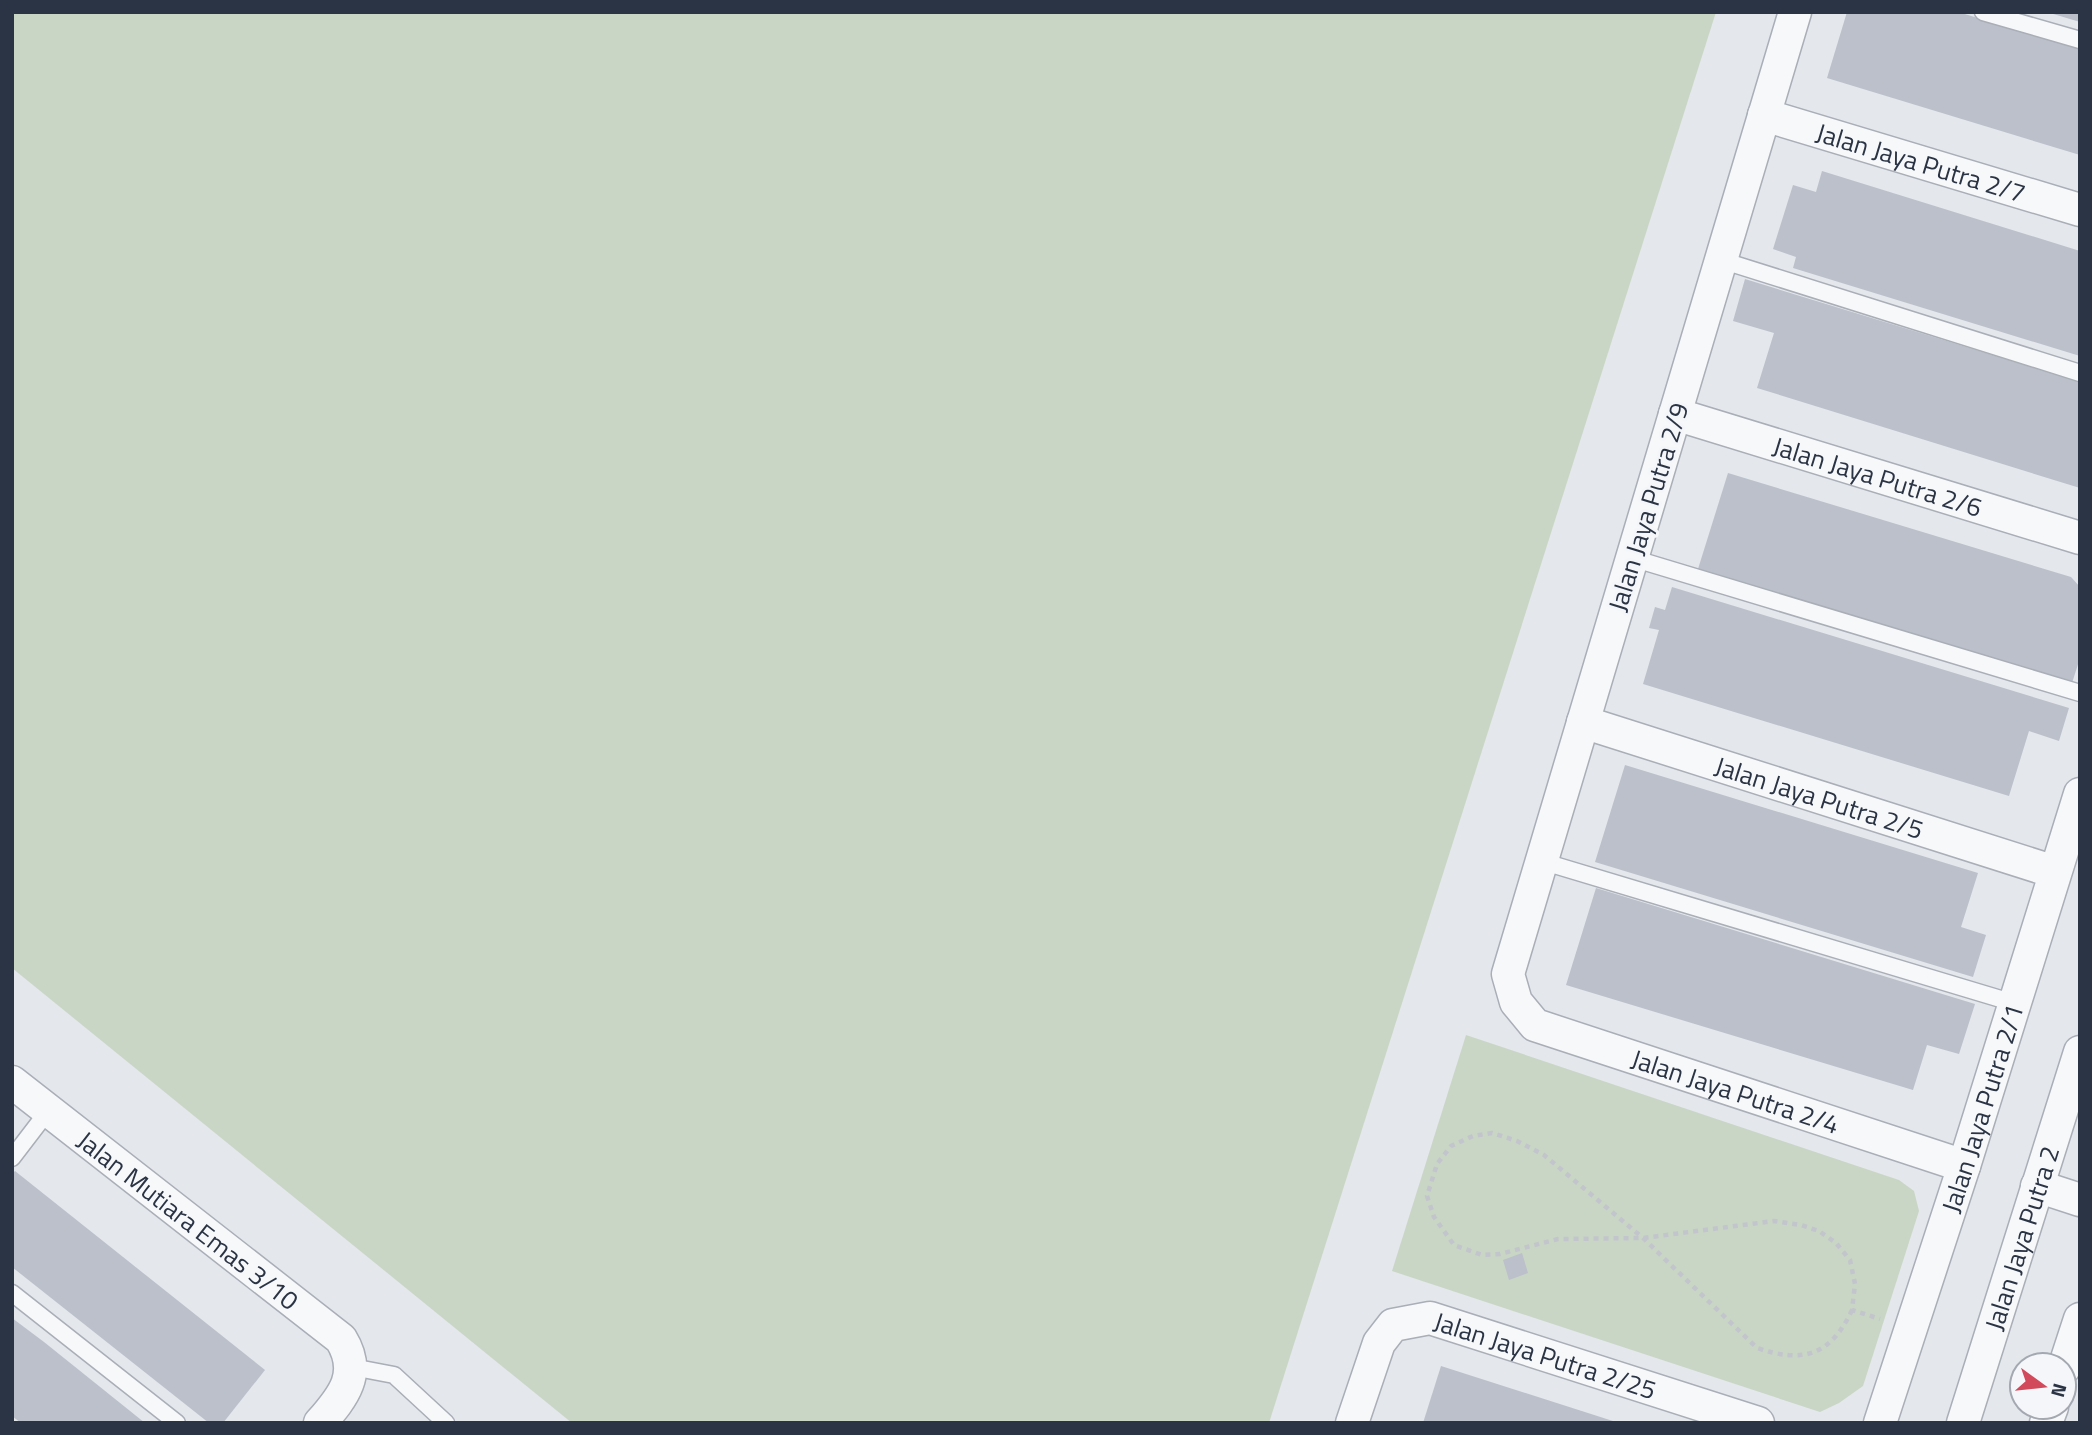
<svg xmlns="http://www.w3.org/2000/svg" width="2092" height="1435" font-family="'Titillium Web',sans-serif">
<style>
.green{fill:#c9d6c5}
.building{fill:#bbc0ca}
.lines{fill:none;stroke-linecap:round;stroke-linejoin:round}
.service-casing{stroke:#a9aeb7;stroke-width:19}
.minor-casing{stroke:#a9aeb7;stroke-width:35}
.path{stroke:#c2c5cb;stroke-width:4.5;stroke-dasharray:5 5;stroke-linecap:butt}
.service{stroke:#f7f8fa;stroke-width:16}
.minor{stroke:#f7f8fa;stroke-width:32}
.labels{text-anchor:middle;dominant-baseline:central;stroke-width:6;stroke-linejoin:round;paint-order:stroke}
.street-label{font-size:26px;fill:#2b3445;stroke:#f4f6f9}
</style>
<rect width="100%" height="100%" fill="#e4e7ec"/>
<!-- green -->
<g class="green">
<polygon points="12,12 1716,12 1269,1423 572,1423 12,968"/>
<polygon points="1466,1035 1899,1180 1914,1191 1919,1211 1863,1386 1839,1403 1820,1412 1392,1271"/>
</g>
<!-- building -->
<g class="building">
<polygon points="1847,12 1958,12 2080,49 2080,155 1827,78"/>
<polygon points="2050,12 2080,12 2080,22 2050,13"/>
<polygon points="1822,171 2080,251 2080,356 1793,268 1796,257 1773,249 1793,185 1816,192"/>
<polygon points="1745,279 2080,382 2080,488 1757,388 1774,333 1733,321"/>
<polygon points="1728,473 2071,577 2080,587 2080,658 2072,683 1698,569"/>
<polygon points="1672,587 2069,708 2059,741 2029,731 2009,796 1643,684 1659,630 1649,628 1655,607 1665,610"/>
<polygon points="1625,765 1978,873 1961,927 1986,935 1973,977 1595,862"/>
<polygon points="1596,888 1975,1004 1959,1054 1927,1045 1913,1090 1566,985"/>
<polygon points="15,1171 265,1370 223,1423 209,1423 12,1267 12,1174"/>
<polygon points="1522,1253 1528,1273 1509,1280 1503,1260"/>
<polygon points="12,1318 44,1342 145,1423 21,1423 12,1416"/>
<polygon points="1441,1366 1616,1422 1616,1423 1423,1423"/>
</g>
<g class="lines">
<!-- service casing -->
<g class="service-casing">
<g id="service">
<polyline points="1983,12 2080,40"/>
<polyline points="1721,260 2080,373"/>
<polyline points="1632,558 2080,693"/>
<polyline points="1541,861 2014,1003"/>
<polyline points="12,1158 48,1111"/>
<polyline points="12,1293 177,1423"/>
<polyline points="352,1367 394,1375 446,1423"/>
</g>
</g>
<!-- minor casing -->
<g class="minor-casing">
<g id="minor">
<path id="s1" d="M 1795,12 L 1508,974 L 1516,1002 L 1535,1025 L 1964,1166"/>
<path id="s2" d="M 1764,115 L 2080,210"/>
<path id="s3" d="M 1675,414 L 2080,538"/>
<path id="s4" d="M 1583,722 L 2055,872"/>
<path id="s5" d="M 12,1082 L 341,1339 C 362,1373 344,1396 320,1423"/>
<polyline points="2037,1186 2080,1200"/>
<polyline points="2064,1368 2080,1319"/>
<path id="s6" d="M 1352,1423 L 1379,1343 L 1393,1325 L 1430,1318 L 1758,1423"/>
<path id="s7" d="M 1880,1423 L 1964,1166 L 2080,794"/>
<path id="s8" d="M 1963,1423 L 2080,1052"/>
<polyline points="2046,1423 2052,1407"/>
</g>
</g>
<!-- path -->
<path class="path" d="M 1852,1310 C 1831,1355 1804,1364 1757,1348 L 1643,1238 L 1544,1155 L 1517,1141 L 1492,1133 L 1473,1136 L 1451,1146 L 1437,1164 L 1427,1196 L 1434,1217 L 1454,1245 L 1482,1255 L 1500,1254 L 1558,1239 L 1643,1238 L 1774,1221 L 1801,1225 L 1819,1231 L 1836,1243 L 1850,1260 L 1855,1284 L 1852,1310 L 1880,1319"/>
<!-- service -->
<use href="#service" class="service"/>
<!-- minor -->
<use href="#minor" class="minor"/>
</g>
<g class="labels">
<!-- street labels -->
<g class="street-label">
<text stroke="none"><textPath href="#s2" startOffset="164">Jalan Jaya Putra 2/7</textPath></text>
<text stroke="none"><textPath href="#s3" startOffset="212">Jalan Jaya Putra 2/6</textPath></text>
<text transform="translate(1648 507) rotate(-73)">Jalan Jaya Putra 2/9</text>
<text stroke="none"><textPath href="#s4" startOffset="248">Jalan Jaya Putra 2/5</textPath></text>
<text stroke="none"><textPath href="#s1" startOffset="1274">Jalan Jaya Putra 2/4</textPath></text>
<text stroke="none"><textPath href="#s7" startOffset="331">Jalan Jaya Putra 2/1</textPath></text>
<text stroke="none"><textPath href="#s5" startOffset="224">Jalan Mutiara Emas 3/10</textPath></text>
<text stroke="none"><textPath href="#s8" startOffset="194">Jalan Jaya Putra 2</textPath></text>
<text stroke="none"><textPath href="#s6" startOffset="266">Jalan Jaya Putra 2/25</textPath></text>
</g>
</g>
<!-- border -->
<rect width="2092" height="1435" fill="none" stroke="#2b3445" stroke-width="28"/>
<!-- north arrow -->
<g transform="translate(2043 1386) rotate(105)"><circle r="33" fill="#f4f6f9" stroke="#a4a8b1" stroke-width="2"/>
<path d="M0-5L12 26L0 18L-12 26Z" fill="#d1495b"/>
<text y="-10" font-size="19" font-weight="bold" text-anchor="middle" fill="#2b3445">N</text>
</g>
</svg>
